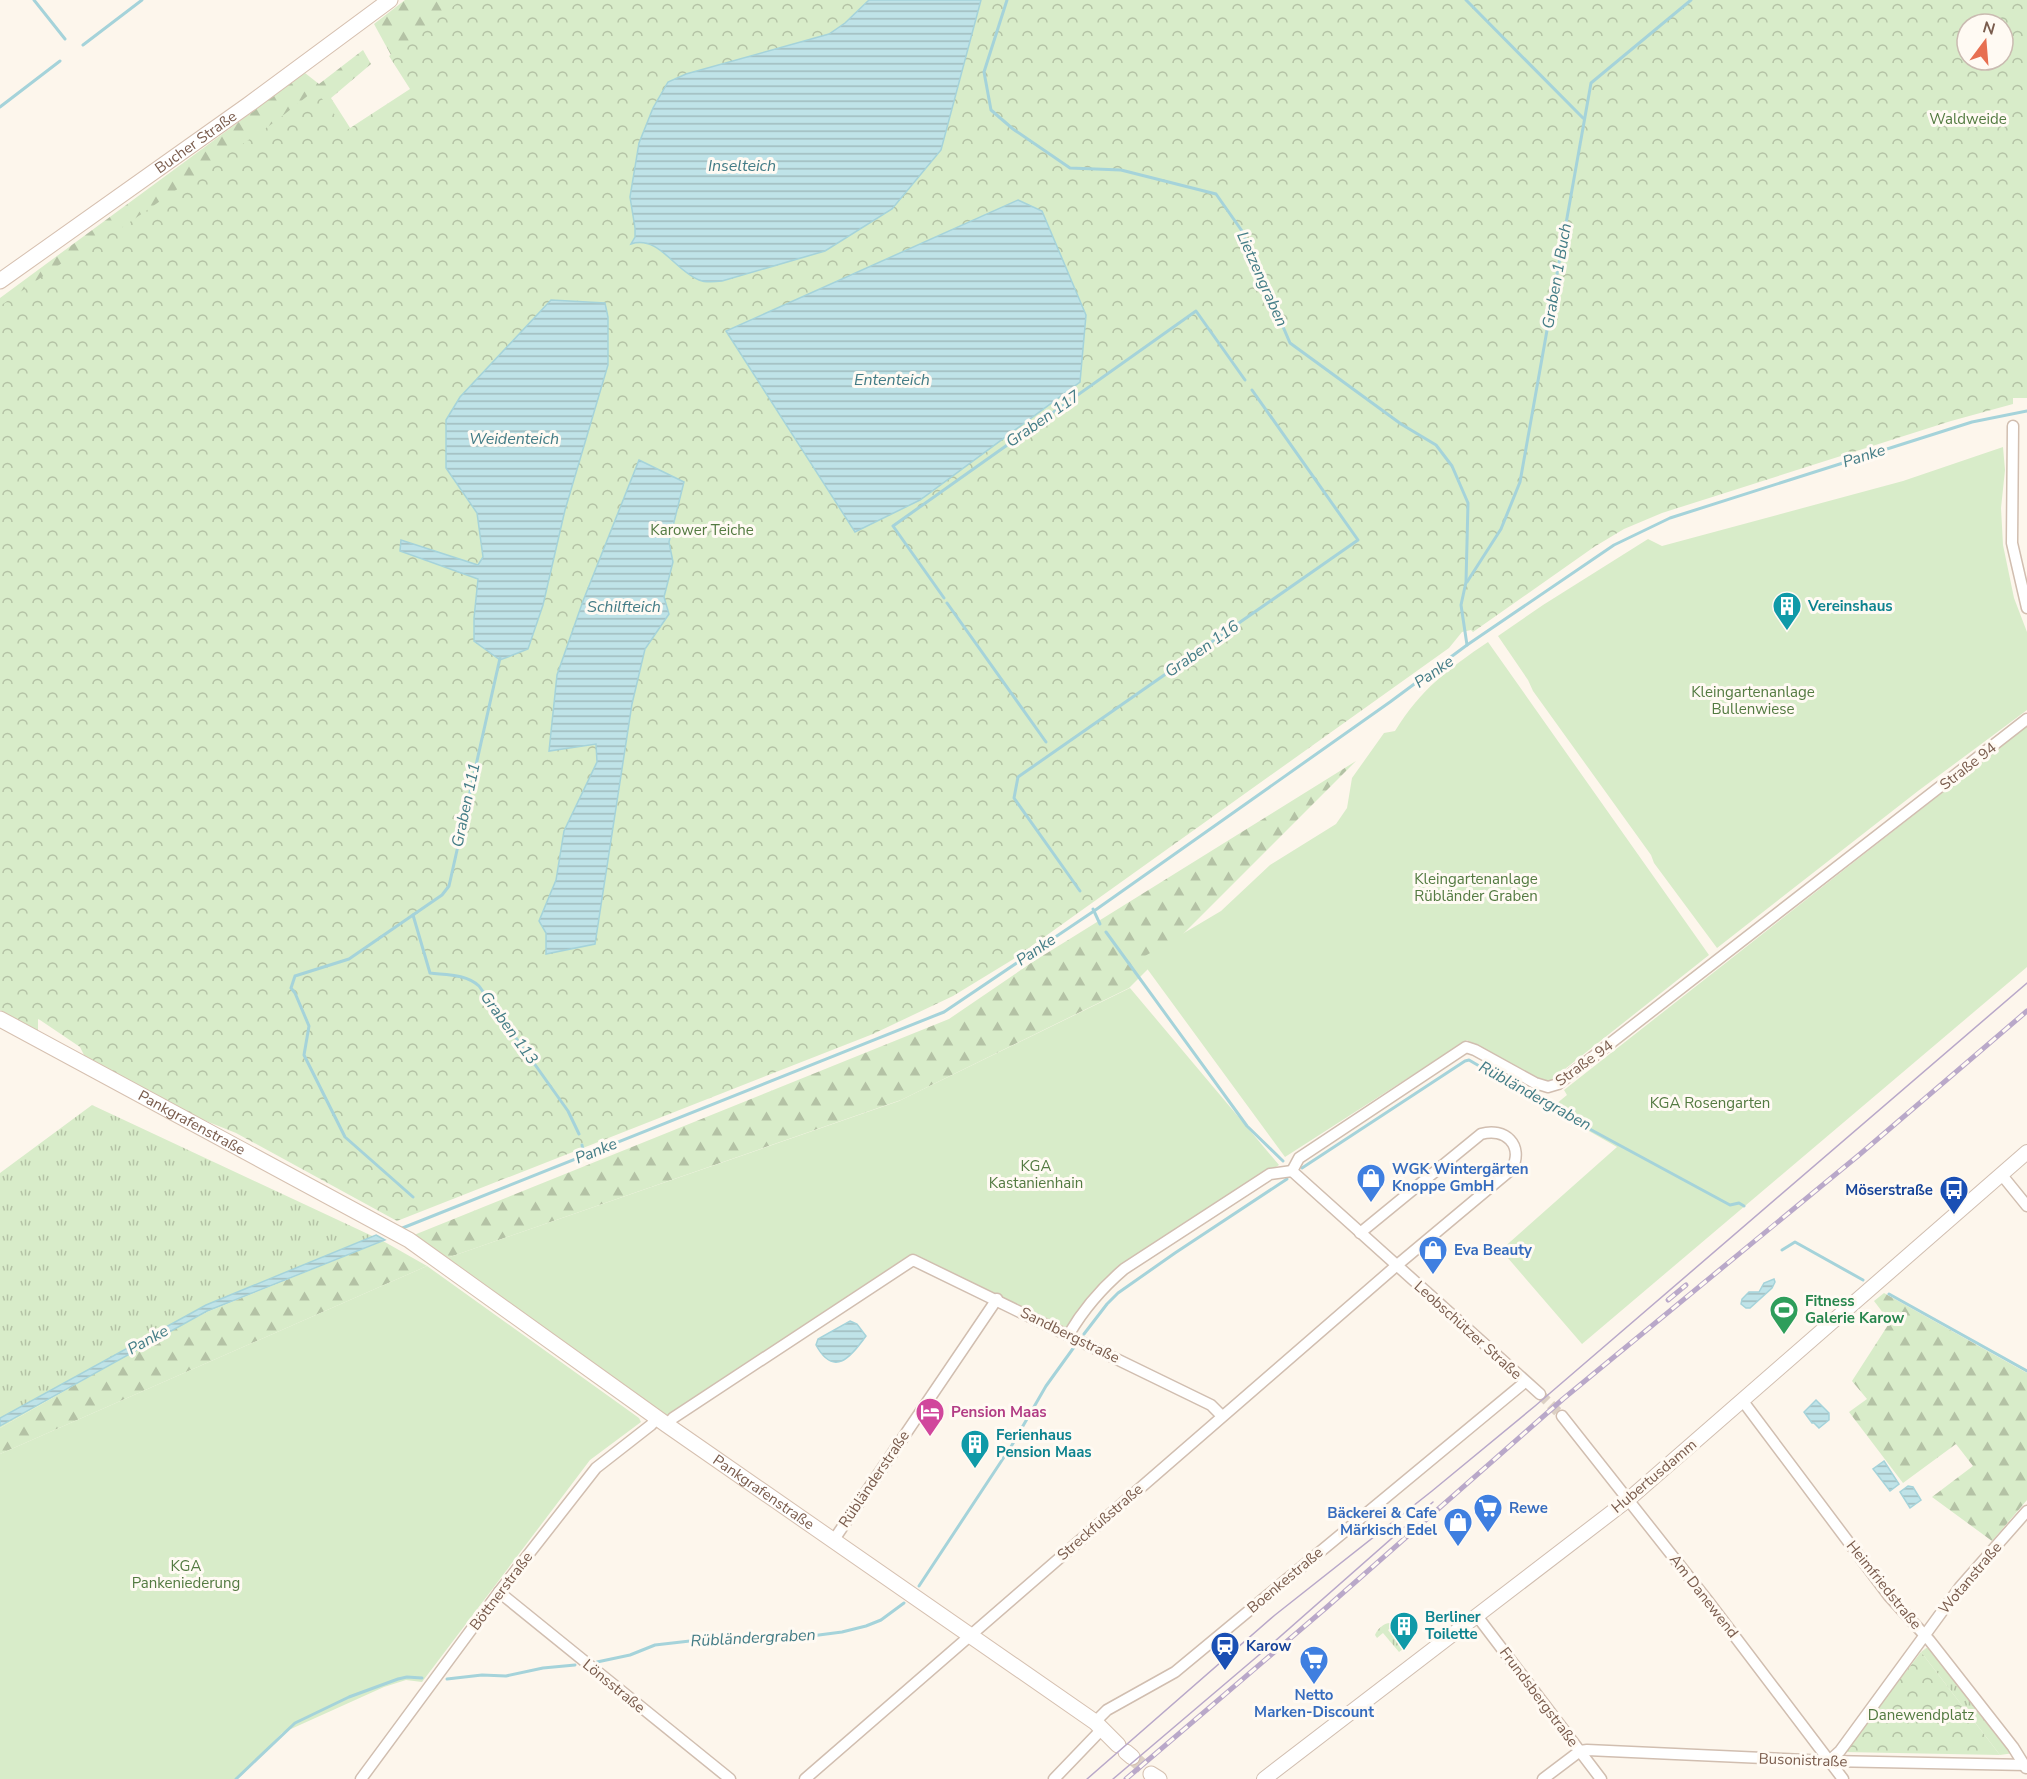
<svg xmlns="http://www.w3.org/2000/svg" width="2027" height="1779" font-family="'Nunito Sans',sans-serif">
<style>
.grass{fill:url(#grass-tufts)}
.forest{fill:url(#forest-firs)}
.park{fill:url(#park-crowns);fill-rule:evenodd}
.garden{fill:#d8ecc9}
.water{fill:url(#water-rules);stroke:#a5d3da;stroke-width:1.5}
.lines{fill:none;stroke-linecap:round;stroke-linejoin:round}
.stream{stroke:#a5d3da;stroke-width:3}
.minor-tunnel{stroke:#dcd0c4;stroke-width:10;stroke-dasharray:10 5;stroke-linecap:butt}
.secondary-tunnel{stroke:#dcd0c4;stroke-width:15;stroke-dasharray:15 8;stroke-linecap:butt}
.minor-casing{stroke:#d1beb0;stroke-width:13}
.tertiary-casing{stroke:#d1beb0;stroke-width:16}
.secondary-casing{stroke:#d6c0b0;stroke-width:17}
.minor{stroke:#fff;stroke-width:10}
.tertiary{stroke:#fff;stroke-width:14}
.secondary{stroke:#fff;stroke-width:15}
.tram{stroke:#b9a8c9;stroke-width:1.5}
.rail-casing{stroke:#b9a8c9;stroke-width:5}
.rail{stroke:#fffaf3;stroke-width:3;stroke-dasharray:9;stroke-linecap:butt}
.labels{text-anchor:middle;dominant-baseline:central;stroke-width:6;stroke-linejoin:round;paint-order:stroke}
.park-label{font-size:15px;fill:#537a41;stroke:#fffaf3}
.street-label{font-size:15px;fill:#7a5c4d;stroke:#fffaf3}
.culture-label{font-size:15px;font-weight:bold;fill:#0d838f;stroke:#fffaf3;text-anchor:start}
.shop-label{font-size:15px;font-weight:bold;fill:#366cbe;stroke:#fffaf3;text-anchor:start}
.transit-label{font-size:15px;font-weight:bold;fill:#164399;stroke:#fffaf3;text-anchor:end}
.leisure-label{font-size:15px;font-weight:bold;fill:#27864d;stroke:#fffaf3;text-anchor:start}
.hotel-label{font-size:15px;font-weight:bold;fill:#b23c85;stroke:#fffaf3;text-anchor:start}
.water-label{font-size:16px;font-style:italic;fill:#437c86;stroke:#fffaf3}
</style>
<defs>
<pattern id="grass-tufts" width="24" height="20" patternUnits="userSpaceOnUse" patternTransform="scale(1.5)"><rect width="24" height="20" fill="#d8ecc9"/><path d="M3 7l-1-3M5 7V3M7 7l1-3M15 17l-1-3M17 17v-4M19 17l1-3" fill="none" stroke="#b4c2a5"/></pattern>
<pattern id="forest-firs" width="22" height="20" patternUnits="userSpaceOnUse" patternTransform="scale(1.5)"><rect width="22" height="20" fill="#d8ecc9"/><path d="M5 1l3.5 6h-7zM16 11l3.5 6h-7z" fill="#b4c2a5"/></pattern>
<pattern id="park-crowns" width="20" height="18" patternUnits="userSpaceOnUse" patternTransform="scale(1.5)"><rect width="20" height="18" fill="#d8ecc9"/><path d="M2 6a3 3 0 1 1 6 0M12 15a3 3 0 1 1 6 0" fill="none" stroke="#b4c2a5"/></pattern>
<pattern id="water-rules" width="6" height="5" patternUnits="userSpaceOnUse" patternTransform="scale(1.5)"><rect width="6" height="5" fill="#bfe3e8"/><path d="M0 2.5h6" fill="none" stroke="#a0bbbe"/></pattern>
</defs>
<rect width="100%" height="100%" fill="#fdf6ec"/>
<!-- grass -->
<g class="grass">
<polygon points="92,1105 383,1241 207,1312 155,1339 0,1428 0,1173"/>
<path d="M 1391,1623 L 1393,1626 L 1388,1630 L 1403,1649 L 1399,1652 L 1383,1633 L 1377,1638 L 1375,1635 C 1377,1629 1385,1622 1391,1623 Z"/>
<polygon points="1929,1646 2014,1753 2000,1755 1921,1652"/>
</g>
<!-- forest -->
<g class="forest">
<polygon points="405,0 472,0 397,66 374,24"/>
<polygon points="363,50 371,64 331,98 354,134 0,420 0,298 305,73 319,84"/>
<polygon points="1356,761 1129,988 901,1100 447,1258 414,1235 949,1019 1031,963"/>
<polygon points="383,1241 427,1266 0,1454 0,1428 155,1339 207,1312"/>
<polygon points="1884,1293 2027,1373 2027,1500 1992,1541 1932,1497 1973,1466 1956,1444 1903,1483 1849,1412 1867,1399 1852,1381 1890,1322 1874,1301"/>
</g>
<!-- park -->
<g class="park">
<path d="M 461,0 L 2027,0 L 2027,398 L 2013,398 L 2013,404 L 1951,421 L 1662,513 L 1624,529 L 1594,547 L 1473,632 L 1471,630 L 1462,632 L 1449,648 L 1012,960 L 953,996 L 873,1034 L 397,1221 L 236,1133 L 201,1119 L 85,1057 L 80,1047 L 40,1020 L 38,1019 L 38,1031 L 0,1010 L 0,306 L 111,229 L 114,233 L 276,121 L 315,90 L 347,130 L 410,89 L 389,56 ZM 1967,24 L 2003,24 L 2003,60 L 1967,60 Z"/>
<polygon points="1921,1652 2000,1755 1844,1752"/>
</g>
<!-- garden -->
<g class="garden">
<polygon points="2003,447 2005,470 2001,508 2003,545 2014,598 2027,632 2027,710 1918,791 1717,948 1654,863 1651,855 1533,691 1528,680 1498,636 1543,605 1648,539 1662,546 1903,481"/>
<path d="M 1488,642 L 1709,955 L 1546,1084 L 1467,1040 L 1285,1157 L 1140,959 L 1221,911 L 1270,865 L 1336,824 L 1347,808 L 1352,778 L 1384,733 L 1395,731 C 1421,689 1448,669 1488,642 Z"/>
<polygon points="2027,726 2027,967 1582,1344 1501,1250 1617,1147 1550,1109 1567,1095 1564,1090"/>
<polygon points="1130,988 1279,1165 1135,1255 1092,1296 1067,1329 914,1254 664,1417 447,1258 899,1101"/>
<polygon points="427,1266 639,1418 641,1422 590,1460 422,1682 406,1680 384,1687 282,1733 242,1775 236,1779 0,1779 0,1454"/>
</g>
<!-- water -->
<g class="water">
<path d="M 869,0 L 981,0 L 941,150 L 892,209 L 825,251 L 722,281 C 714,282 706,283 699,280 C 675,271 659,235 631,244 L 635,237 L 635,228 L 630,197 L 639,143 L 653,108 L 668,82 L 686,74 L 829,34 L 845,23 Z"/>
<polygon points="1018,200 1042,211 1086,315 1080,382 920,500 855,532 726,331"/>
<polygon points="551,300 605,303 608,317 608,365 565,510 543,605 528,649 500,660 474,641 474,618 478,579 400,551 401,540 478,565 483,557 477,513 446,468 446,420 460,397"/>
<polygon points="639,460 684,482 669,542 673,562 664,597 669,614 645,649 632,704 595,944 546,954 546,933 539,921 556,880 564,831 597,762 596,744 549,751 557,675 583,601"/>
<polygon points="376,1235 385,1240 207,1311 0,1426 0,1418 206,1305"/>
<polygon points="1774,1279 1775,1282 1772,1288 1750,1308 1746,1308 1741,1304 1742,1299 1749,1292 1759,1292 1764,1283"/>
<path d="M 850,1321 L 857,1324 L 866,1336 C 851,1357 834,1378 816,1345 L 818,1339 Z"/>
<polygon points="1816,1400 1829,1413 1829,1420 1819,1428 1814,1423 1812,1423 1804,1412"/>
<polygon points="1884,1461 1899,1484 1890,1491 1873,1469"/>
<polygon points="1908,1486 1913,1487 1921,1500 1910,1508 1900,1492"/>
</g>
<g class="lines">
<!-- stream -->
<g class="stream">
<polyline points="34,0 65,39"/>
<polyline points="1007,0 984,72 991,110 1013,129 1070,168 1121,170 1216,194 1242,231 1290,343 1401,424 1436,445 1452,466 1468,503 1466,582 1461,605 1467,645"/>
<polyline points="1466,0 1583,118"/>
<polyline points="83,45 142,0"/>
<polyline points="0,107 60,61"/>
<polyline points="1467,582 1501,529 1520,482 1591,83 1691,0"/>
<polyline points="944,598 893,526 1196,311 1245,380"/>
<polyline points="947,603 1046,742"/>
<polyline points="1080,891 1014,798 1018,777 1358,540 1252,390"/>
<polyline points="1093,909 1100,924"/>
<path d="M 413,915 L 430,973 C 447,975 466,974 479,986 L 568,1111 L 579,1134"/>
<polyline points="1106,932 1247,1126 1283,1161"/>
<polyline points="582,1145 584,1155"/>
<polyline points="1302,1168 1465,1061 1469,1060 1549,1107 1730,1205 1739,1203 1744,1206"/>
<polyline points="413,1197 345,1137 304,1055 309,1026 295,993 291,988 295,976 349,959 442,895 449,886 500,658"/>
<polyline points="400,1229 944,1012 1094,911 1390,702 1467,645 1614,545 1670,518 1972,422 2027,411"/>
<polyline points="1782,1250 1795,1242 1863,1280"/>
<polyline points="1889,1294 2027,1371"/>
<polyline points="1084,1334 1107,1304 1118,1293 1175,1253 1287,1179"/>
<polyline points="919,1586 1012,1445 1046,1386 1077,1343"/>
<polyline points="597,1662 630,1655 655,1645 690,1641 788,1639 842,1632 866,1626 881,1620 904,1603"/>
<polyline points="447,1679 482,1675 506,1676 543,1668 575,1665"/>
<polyline points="236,1779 295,1723 349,1697 398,1679 407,1677 422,1678"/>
</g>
<!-- minor-tunnel -->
<polyline class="minor-tunnel" points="1540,1394 1562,1416"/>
<!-- secondary-tunnel -->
<polyline class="secondary-tunnel" points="1132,1757 1151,1774"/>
<!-- minor casing -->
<g class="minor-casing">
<g id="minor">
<polyline points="2013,426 2012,543 2027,608"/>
<polyline points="1292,1171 1299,1158 1466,1047 1475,1050 1535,1083 1548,1087 1558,1084 2027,719"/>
<polyline points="1292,1171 1540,1394"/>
<polyline points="2001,1174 2027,1206"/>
<path d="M 1069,1334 C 1083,1310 1103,1287 1124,1269 L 1270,1174 L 1292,1171"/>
<polyline points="1742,1400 1889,1596 1930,1641 2013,1747 2026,1768"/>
<polyline points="1562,1416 1708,1601 1843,1779"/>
<polyline points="667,1425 673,1418 913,1260 1211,1405 1222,1416"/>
<polyline points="833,1541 997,1299"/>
<polyline points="499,1592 730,1779"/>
<polyline points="1477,1616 1601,1779"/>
<polyline points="1095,1722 1107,1710 1175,1672 1525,1382"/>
<polyline points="1829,1761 1840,1751 1960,1587 2027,1511"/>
<polyline points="361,1779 499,1592 596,1468 651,1425 657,1418"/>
<path d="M 805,1779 L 1396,1266 L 1512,1169 C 1524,1145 1505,1127 1481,1134 L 1360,1233"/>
<polyline points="1054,1779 1103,1728"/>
<polyline points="1543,1779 1580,1751 1587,1750 1829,1761 2027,1765"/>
</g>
</g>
<!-- tertiary casing -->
<g class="tertiary-casing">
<polyline id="tertiary" points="1264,1779 1629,1499 2027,1152"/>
</g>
<!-- secondary casing -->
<g class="secondary-casing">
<g id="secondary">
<path id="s1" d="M 0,281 L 248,105 L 390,0"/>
<path id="s2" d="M 0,1019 L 409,1240 L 667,1425 L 1095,1722 L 1118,1745"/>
<polyline points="1126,1752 1132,1757"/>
<polyline points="1151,1774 1159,1779"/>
</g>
</g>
<!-- minor -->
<use href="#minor" class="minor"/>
<!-- tertiary -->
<use href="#tertiary" class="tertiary"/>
<!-- secondary -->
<use href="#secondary" class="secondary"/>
<!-- tram -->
<g class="tram">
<polyline points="1087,1779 1275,1615 1432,1491 1535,1406 2027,983"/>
<polyline points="1113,1779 1266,1649 1433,1502"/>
</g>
<!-- rail casing -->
<g class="rail-casing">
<g id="rail">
<polyline points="1668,1300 1686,1285"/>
<polyline points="1126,1779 1327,1607 1563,1399 1859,1155 2027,1011"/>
</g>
</g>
<!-- rail -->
<use href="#rail" class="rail"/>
</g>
<!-- icons -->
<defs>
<g id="building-pin" transform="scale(1.5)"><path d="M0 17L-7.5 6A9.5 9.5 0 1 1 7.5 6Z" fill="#0f9aa8" stroke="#fffaf3"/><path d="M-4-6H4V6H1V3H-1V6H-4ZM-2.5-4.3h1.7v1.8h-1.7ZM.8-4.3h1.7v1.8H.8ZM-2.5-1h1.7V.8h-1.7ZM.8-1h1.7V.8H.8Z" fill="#fff"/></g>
<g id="shop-pin" transform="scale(1.5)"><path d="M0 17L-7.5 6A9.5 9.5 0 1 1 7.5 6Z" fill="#3f7fe0" stroke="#fffaf3"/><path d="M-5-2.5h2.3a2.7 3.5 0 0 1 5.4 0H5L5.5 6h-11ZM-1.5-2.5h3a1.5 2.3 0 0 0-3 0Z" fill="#fff"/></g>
<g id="bus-pin" transform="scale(1.5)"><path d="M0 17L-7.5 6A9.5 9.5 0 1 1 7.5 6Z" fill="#1a4fb4" stroke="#fffaf3"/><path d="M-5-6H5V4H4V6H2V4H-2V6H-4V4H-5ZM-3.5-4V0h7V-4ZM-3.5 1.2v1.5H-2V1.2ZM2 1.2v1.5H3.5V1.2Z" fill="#fff"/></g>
<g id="stadium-pin" transform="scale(1.5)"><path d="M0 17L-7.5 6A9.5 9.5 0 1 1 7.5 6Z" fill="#2e9e5b" stroke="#fffaf3"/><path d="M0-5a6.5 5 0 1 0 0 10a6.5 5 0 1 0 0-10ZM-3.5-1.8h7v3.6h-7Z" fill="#fff"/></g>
<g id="hotel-pin" transform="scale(1.5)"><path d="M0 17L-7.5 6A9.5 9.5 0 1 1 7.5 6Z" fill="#d1479c" stroke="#fffaf3"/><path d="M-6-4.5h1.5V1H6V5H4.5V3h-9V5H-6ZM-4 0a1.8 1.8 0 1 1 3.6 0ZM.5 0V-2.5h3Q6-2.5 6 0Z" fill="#fff"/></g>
<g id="supermarket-pin" transform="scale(1.5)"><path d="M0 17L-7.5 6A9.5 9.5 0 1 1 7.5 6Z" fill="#3f7fe0" stroke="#fffaf3"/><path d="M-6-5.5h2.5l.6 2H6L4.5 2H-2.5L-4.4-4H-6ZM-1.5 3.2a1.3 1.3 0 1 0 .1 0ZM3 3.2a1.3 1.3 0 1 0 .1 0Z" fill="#fff"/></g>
<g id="station-pin" transform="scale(1.5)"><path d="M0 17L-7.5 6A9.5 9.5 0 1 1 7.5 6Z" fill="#1a4fb4" stroke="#fffaf3"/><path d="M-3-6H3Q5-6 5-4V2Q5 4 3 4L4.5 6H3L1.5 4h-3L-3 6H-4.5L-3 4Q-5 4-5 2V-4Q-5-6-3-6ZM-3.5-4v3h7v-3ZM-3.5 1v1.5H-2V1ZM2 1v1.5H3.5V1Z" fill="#fff"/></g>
</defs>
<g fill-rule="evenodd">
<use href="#building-pin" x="1787" y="606"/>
<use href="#shop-pin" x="1371" y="1178"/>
<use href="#bus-pin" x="1954" y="1190"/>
<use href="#shop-pin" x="1433" y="1250"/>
<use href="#stadium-pin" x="1784" y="1310"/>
<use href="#hotel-pin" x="930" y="1412"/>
<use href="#building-pin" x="975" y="1444"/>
<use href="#supermarket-pin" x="1488" y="1508"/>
<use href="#shop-pin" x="1458" y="1522"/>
<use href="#building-pin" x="1404" y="1626"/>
<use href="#station-pin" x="1225" y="1646"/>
<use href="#supermarket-pin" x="1314" y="1660"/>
</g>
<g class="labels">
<!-- park labels -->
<g class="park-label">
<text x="1968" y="119">Waldweide</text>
<text x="702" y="530">Karower Teiche</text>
<text x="1753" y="692">Kleingartenanlage<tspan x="1753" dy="17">Bullenwiese</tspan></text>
<text x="1476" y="879">Kleingartenanlage<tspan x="1476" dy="17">Rübländer Graben</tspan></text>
<text x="1710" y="1103">KGA Rosengarten</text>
<text x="1036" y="1166">KGA<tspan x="1036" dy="17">Kastanienhain</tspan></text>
<text x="186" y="1566">KGA<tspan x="186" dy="17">Pankeniederung</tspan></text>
<text x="1921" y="1715">Danewendplatz</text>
</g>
<!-- street labels -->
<g class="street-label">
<text stroke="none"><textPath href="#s1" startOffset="240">Bucher Straße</textPath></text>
<text transform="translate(1968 766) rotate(-38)">Straße 94</text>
<text transform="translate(1584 1063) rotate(-36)">Straße 94</text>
<text stroke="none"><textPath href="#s2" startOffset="218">Pankgrafenstraße</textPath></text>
<text transform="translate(1468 1330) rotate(42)">Leobschützer Straße</text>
<text transform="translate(1070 1335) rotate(26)">Sandbergstraße</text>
<text transform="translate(1654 1476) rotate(-40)">Hubertusdamm</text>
<text transform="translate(874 1479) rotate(-56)">Rübländerstraße</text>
<text stroke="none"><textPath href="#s2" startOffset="900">Pankgrafenstraße</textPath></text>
<text transform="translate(1100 1522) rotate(-41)">Streckfußstraße</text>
<text transform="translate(1970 1578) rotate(-50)">Wotanstraße</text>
<text transform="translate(1285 1580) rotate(-40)">Boenkestraße</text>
<text transform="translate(1884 1585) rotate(51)">Heimfriedstraße</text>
<text transform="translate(501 1591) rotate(-53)">Böttnerstraße</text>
<text transform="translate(1704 1596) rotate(52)">Am Danewend</text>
<text transform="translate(614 1686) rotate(39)">Lönsstraße</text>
<text transform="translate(1539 1697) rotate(53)">Frundsbergstraße</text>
<text transform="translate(1803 1760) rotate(2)">Busonistraße</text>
</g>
<!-- culture labels -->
<g class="culture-label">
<text x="1808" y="606">Vereinshaus</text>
<text x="996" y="1435">Ferienhaus<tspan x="996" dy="17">Pension Maas</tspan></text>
<text x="1425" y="1617">Berliner<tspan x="1425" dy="17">Toilette</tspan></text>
</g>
<!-- shop labels -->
<g class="shop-label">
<text x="1392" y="1169">WGK Wintergärten<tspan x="1392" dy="17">Knoppe GmbH</tspan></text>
<text x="1454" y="1250">Eva Beauty</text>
<text x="1509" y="1508">Rewe</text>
<text x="1437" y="1513" text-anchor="end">Bäckerei &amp; Cafe<tspan x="1437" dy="17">Märkisch Edel</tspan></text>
<text x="1314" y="1695" text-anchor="middle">Netto<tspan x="1314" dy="17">Marken-Discount</tspan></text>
</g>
<!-- transit labels -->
<g class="transit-label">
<text x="1933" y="1190">Möserstraße</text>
<text x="1246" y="1646" text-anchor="start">Karow</text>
</g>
<!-- leisure labels -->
<g class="leisure-label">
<text x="1805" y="1301">Fitness<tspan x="1805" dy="17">Galerie Karow</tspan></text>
</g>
<!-- hotel labels -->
<g class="hotel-label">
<text x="951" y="1412">Pension Maas</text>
</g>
<!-- water labels -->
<g class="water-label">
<text x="742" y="166">Inselteich</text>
<text transform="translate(1557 276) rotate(-80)">Graben 1 Buch</text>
<text transform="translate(1262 279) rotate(66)">Lietzengraben</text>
<text x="892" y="380">Ententeich</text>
<text transform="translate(1043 419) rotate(-35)">Graben 117</text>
<text x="514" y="439">Weidenteich</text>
<text transform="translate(1864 456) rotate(-18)">Panke</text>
<text x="624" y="607">Schilfteich</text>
<text transform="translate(1202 649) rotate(-35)">Graben 116</text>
<text transform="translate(1434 672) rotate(-35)">Panke</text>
<text transform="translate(466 805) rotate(-78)">Graben 111</text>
<text transform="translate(1036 950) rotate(-34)">Panke</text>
<text transform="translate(509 1028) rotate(54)">Graben 113</text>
<text transform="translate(1535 1096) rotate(29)">Rübländergraben</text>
<text transform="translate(596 1151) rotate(-22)">Panke</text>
<text transform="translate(148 1340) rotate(-29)">Panke</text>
<text transform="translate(753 1638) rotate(-3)">Rübländergraben</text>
</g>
</g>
<!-- north arrow -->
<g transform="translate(1985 42) rotate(16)"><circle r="28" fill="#fffaf3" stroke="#cabbb1" stroke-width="1.5"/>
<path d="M0-4.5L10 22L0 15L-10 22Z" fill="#e76f51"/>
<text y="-9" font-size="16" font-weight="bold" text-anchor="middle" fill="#7a5c4d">N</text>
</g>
</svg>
